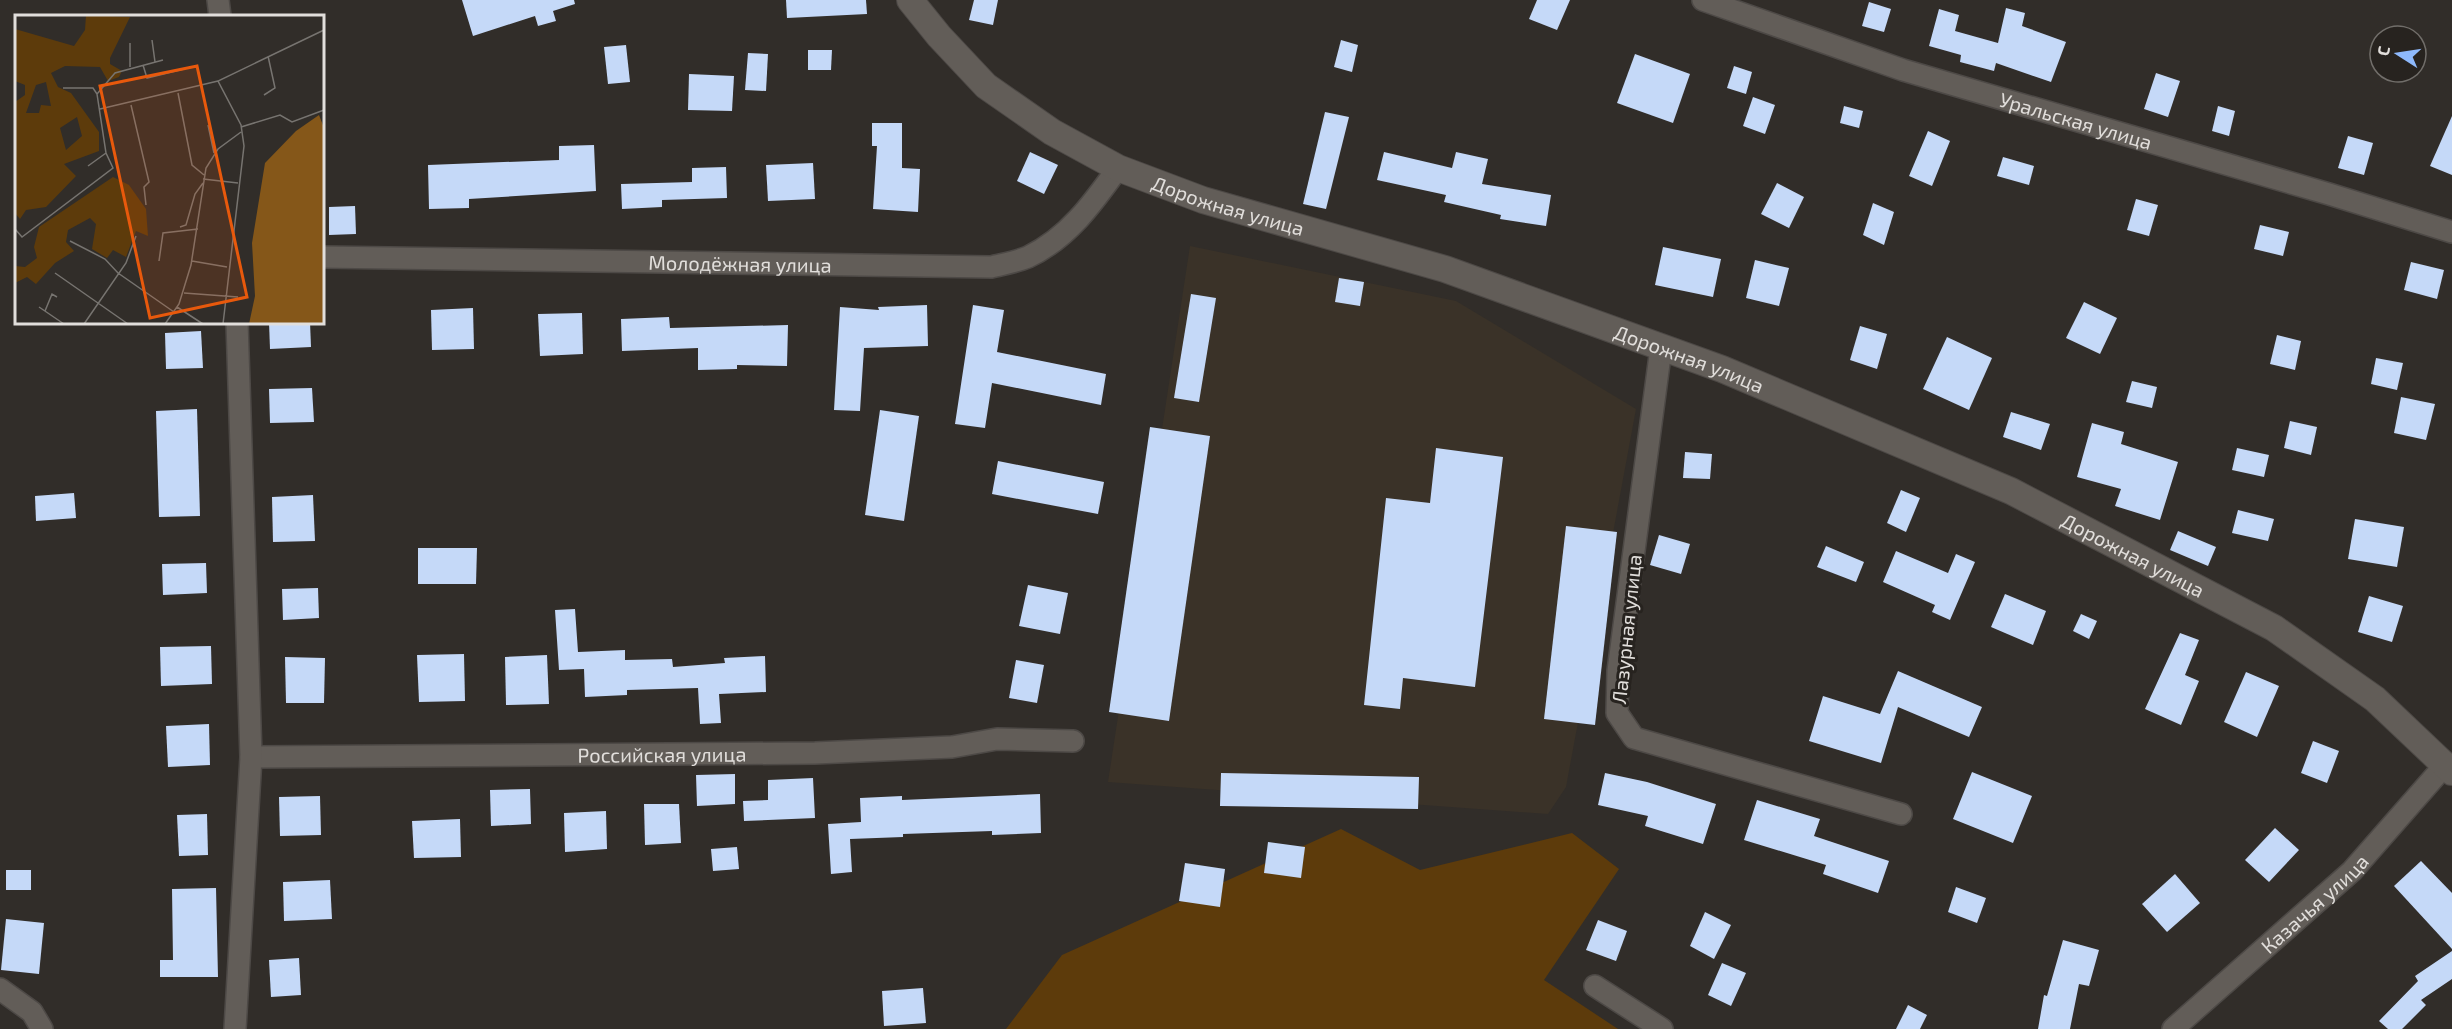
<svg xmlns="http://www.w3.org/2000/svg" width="2452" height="1029" font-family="'Exo 2',sans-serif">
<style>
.built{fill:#3a3228}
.green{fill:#5d3b0b}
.building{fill:#c5d9f8}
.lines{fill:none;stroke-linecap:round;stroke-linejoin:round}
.minor-casing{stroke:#4d4946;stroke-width:24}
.tertiary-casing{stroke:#4d4946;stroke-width:28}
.minor{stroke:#625d58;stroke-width:21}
.tertiary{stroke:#625d58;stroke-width:26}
.labels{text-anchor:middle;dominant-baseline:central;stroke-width:6;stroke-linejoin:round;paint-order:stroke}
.street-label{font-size:20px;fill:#e1dedb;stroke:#27231f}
.inset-road{fill:none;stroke:#777470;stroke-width:1.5}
.view{fill:#e8590c;fill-opacity:0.15;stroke:#e8590c;stroke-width:3}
.inset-edge{fill:none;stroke:#e1dedb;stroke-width:3}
</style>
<rect width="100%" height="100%" fill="#312d29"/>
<!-- built -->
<polygon class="built" points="1190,246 1456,301 1636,409 1566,787 1548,814 1108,782"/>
<!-- green -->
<polygon class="green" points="1341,829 1420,870 1572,833 1619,869 1544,980 1618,1029 1006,1029 1062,955"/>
<!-- building -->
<g class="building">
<polygon points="462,0 574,0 575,4 553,11 556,21 538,26 535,16 473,36"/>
<polygon points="786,0 866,0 867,14 787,18"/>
<polygon points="974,0 998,0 993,25 969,20"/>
<polygon points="1537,0 1570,0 1557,30 1529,19"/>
<polygon points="1869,2 1891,9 1884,32 1862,26"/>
<polygon points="2006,8 2025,13 2022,26 2066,42 2051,82 1996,63 1994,71 1960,62 1961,55 1929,46 1939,9 1959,15 1955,31 1998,43"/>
<polygon points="1341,40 1358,45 1352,72 1334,67"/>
<polygon points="626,45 630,82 608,84 604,47"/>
<polygon points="808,50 832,50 831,70 808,70"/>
<polygon points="748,53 768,54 766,91 745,90"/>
<polygon points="1635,54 1690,74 1673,123 1617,103"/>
<polygon points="1734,66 1752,72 1746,94 1727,88"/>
<polygon points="2156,73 2180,81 2168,117 2144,109"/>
<polygon points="689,74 734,76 732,111 688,110"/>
<polygon points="1753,97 1775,105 1765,134 1743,126"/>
<polygon points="1844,106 1863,111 1859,128 1840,123"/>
<polygon points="2218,106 2235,111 2229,136 2212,131"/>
<polygon points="1325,112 1349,117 1326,209 1303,204"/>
<polygon points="2452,116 2452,175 2430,166"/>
<polygon points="872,123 902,123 902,168 920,169 918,212 873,209 877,146 872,146"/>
<polygon points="1928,131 1950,141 1932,186 1909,176"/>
<polygon points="2348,136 2373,143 2364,175 2338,168"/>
<polygon points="594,145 596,191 469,199 469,208 429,209 428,165 559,160 559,146"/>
<polygon points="1030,152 1058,165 1044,194 1017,181"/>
<polygon points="1384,152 1452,168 1456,152 1488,159 1482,184 1551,195 1546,226 1500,219 1501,215 1444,202 1446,195 1377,180"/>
<polygon points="2003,157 2034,166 2029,185 1997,176"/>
<polygon points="813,163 815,199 768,201 766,165"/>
<polygon points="726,167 727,198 662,200 662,207 622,209 621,184 692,182 692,168"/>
<polygon points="1777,183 1804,197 1789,228 1761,214"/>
<polygon points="2136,199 2158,205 2149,236 2127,230"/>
<polygon points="1873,203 1894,212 1884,245 1863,235"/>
<polygon points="355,206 356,234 329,235 329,207"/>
<polygon points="2260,225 2289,232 2283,256 2254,249"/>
<polygon points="1663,247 1721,259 1713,297 1655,285"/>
<polygon points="1755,260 1789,268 1779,306 1746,298"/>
<polygon points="2411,262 2444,270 2437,299 2404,290"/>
<polygon points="1339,278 1364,282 1360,306 1335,302"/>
<polygon points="1191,294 1216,298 1199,402 1174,398"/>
<polygon points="2084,302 2117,318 2100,354 2066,338"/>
<polygon points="927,305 928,346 864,348 860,411 834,410 840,307 879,310 878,307"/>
<polygon points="973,305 1004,310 997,352 1106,374 1101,405 992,383 985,428 955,424"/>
<polygon points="473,308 474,349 432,350 431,310"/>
<polygon points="582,313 583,354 540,356 538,314"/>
<polygon points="669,317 670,328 788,325 787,366 737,365 737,369 698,370 698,348 622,351 621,319"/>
<polygon points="269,322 310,322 311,347 270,349"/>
<polygon points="1860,326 1887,334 1877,369 1850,360"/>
<polygon points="201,331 203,368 166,369 165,333"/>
<polygon points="2277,335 2301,341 2295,370 2270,364"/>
<polygon points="1947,337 1992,358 1969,410 1923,389"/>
<polygon points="2376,358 2403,363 2397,390 2371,384"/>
<polygon points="2132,381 2157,387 2152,408 2126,402"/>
<polygon points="312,388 314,422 270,423 269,389"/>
<polygon points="2401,397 2435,404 2426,440 2394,433"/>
<polygon points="197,409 200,516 159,517 156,411"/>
<polygon points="880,410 919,416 904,521 865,515"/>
<polygon points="2011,412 2050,424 2041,450 2003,437"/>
<polygon points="2290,421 2317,427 2311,455 2284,448"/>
<polygon points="2092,423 2124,432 2121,444 2178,462 2160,520 2115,506 2121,489 2077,477"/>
<polygon points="1150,427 1210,436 1169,721 1109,712"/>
<polygon points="1436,448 1503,457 1475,687 1403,678 1400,709 1364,705 1386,498 1430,503"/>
<polygon points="2237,448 2269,455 2264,477 2232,470"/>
<polygon points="1685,452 1712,454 1710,479 1683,478"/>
<polygon points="998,461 1104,482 1098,514 992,494"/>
<polygon points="1901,490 1920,498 1906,532 1887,523"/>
<polygon points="74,493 76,518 36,521 35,496"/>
<polygon points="313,495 315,541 273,542 272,497"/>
<polygon points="2238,510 2274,519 2268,541 2232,533"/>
<polygon points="2355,519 2404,527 2397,567 2348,559"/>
<polygon points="1566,526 1617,532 1595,725 1544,719"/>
<polygon points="2178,531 2216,547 2208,566 2170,550"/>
<polygon points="1659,535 1690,544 1681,574 1650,565"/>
<polygon points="1826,546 1864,562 1856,582 1817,567"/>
<polygon points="418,548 477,548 476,584 418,584"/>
<polygon points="1896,551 1948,573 1956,554 1975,562 1950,620 1932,612 1935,605 1883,582"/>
<polygon points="206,563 207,593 163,595 162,564"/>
<polygon points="1028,585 1068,593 1060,634 1019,626"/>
<polygon points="318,588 319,618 283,620 282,589"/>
<polygon points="2005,594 2046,611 2033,645 1991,627"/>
<polygon points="2369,596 2403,606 2392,642 2358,632"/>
<polygon points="575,609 578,652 625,650 625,660 672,659 673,667 725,663 724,658 765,656 766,692 719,694 721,723 700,724 698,688 627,690 627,695 585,697 584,669 559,670 555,610"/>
<polygon points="2081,614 2097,621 2089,639 2073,631"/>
<polygon points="2180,633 2199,640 2185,675 2199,681 2181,725 2145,709"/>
<polygon points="211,646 212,684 161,686 160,647"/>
<polygon points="464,654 465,701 419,702 417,655"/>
<polygon points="547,655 549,704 506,705 505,657"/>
<polygon points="285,657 325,658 324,703 286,703"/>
<polygon points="1016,660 1044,665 1037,703 1009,698"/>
<polygon points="1898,671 1982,707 1969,737 1898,707 1881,763 1809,741 1823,696 1880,714"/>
<polygon points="2246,672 2279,686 2257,737 2224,722"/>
<polygon points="209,724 210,765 168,767 166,726"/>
<polygon points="2313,741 2339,751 2327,783 2301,773"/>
<polygon points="1972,772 2032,796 2013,843 1953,819"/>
<polygon points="1221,773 1419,777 1418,809 1220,806"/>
<polygon points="1605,773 1647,782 1716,804 1703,844 1645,826 1648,816 1598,805"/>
<polygon points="735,774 735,804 697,806 696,775"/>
<polygon points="813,778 815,818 744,821 743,801 768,800 768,780"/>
<polygon points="530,789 531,824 491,826 490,790"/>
<polygon points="1040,794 1041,833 992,835 992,831 903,834 903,837 850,839 852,872 831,874 828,824 861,822 860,798 902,796 902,800"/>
<polygon points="320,796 321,835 280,836 279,797"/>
<polygon points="1757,800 1820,819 1814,836 1889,861 1878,893 1823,874 1826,865 1744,840"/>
<polygon points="644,804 679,804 681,843 645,845"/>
<polygon points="606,811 607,849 565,852 564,813"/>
<polygon points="207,814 208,855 179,856 177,815"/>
<polygon points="460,819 461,857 414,858 412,821"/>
<polygon points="2275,828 2299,850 2269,882 2245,860"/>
<polygon points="1268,842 1305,847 1301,878 1264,873"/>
<polygon points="737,847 739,869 713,871 711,849"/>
<polygon points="2421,861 2452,893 2452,949 2394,886"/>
<polygon points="1185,863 1225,869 1220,907 1179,901"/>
<rect x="6" y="870" width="25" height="20"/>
<polygon points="2175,874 2200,903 2167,932 2142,904"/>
<polygon points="330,880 332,919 284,921 283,882"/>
<polygon points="1956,887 1986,898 1977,923 1948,912"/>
<polygon points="216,888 218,977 160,977 160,960 173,960 172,889"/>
<polygon points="1705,912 1731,925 1714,959 1690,946"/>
<polygon points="6,919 44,923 39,974 1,970"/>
<polygon points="1598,920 1627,931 1616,961 1586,950"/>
<polygon points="2063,940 2099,950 2089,986 2079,984 2070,1029 2038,1029 2044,995 2047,996"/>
<polygon points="2452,951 2452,979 2421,1000 2426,1005 2402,1029 2388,1029 2379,1021 2418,981 2415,976"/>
<polygon points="299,958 301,995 271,997 269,960"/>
<polygon points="1722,963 1746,973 1731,1006 1708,995"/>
<polygon points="923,988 926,1023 884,1026 882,991"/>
<polygon points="1908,1005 1927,1015 1920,1029 1896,1029"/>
</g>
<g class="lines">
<!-- minor casing -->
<g class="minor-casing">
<g id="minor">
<polyline points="218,0 220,16"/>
<path id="s1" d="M 1703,0 L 1903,70 L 2329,194 L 2452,232"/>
<path id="s2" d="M 322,257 L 991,267 C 1003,264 1016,262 1028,257 C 1068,238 1093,203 1118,168"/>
<polyline points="1661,348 1618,671 1617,713 1634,738 1901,814"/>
<path id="s3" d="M 251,757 L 815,753 L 952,747 L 997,739 L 1073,741"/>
<polyline points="1595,986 1662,1029"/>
<polyline points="0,989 32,1012 42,1029"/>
<polyline points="235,1029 251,757 237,322"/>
<path id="s4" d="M 2173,1029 L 2352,871 L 2445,765"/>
</g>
</g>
<!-- tertiary casing -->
<g class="tertiary-casing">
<g id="tertiary">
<path id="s5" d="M 910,0 L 939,36 L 986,86 L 1052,132 L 1118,168 L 1203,200 L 1445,269 L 1722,369 L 2011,491 L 2274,628 L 2375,699 L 2452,772"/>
</g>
</g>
<!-- minor -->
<use href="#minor" class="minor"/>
<!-- tertiary -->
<use href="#tertiary" class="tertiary"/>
</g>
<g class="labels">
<!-- street labels -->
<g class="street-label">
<text stroke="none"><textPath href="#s1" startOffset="392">Уральская улица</textPath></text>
<text stroke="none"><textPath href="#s5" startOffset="387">Дорожная улица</textPath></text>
<text stroke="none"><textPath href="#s2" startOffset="418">Молодёжная улица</textPath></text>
<text stroke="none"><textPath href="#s5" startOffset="873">Дорожная улица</textPath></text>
<text stroke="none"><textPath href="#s5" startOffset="1359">Дорожная улица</textPath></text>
<text transform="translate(1626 629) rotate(-84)">Лазурная улица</text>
<text stroke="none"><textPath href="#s3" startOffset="411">Российская улица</textPath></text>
<text stroke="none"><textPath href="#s4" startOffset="189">Казачья улица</textPath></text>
</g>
</g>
<!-- overview -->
<g transform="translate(15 15)">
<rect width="309" height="309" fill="#312d29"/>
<path d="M 71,0 L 115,2 L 95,43 L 95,49 L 107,56 L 104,62 L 93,66 L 85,52 L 50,51 L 36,58 L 43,72 L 56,78 L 84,117 L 84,136 L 49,149 L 61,161 L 31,192 L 11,195 L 5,204 L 0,198 L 0,87 L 10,80 L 10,70 L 0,66 L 0,14 L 59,31 L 70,15 ZM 31,67 L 36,91 L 26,90 L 24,98 L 11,98 L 21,70 ZM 62,102 L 67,121 L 51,135 L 45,113 ZM 98,162 L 114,170 L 131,194 L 133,221 L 121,216 L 111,242 L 98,235 L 92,243 L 77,234 L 81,209 L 75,203 L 53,215 L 51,227 L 59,236 L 40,248 L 21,269 L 12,262 L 0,268 L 0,251 L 10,252 L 22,243 L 19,232 L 24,212 Z" fill="#5d3b0b" fill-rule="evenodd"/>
<path d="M 304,100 L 309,113 L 309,309 L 234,309 L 240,281 L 237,228 L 250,148 L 281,116 Z" fill="#855719"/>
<path class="inset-road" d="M 137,25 L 140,47M 115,28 L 115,52M 128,50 L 132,63 L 169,54M 48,73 L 78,73 L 82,79M 163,78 L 177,150 L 189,160M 249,80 L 260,73 L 253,41M 116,90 L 134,167 L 129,172 L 131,190M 85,94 L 203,66M 193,110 L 199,138M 226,112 L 265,100 L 277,107 L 309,95M 73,151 L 91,138M 188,164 L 223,168M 165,212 L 171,210 L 180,179 L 188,168M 0,214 L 7,222 L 98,153 L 91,138 L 82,79 L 100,58 L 148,45M 55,226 L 90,244 L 103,258 L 159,297M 144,246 L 148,218 L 183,214M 177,246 L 212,252M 40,258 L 113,309M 169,278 L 223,282M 24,292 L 49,309M 162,292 L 188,309M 30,296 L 37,279 L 42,282M 69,309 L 111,248 L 121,221M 150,309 L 164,289 L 176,250 L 191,153 L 203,134 L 226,117M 208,309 L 229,131 L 226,110 L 203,66 L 309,15"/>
<path class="view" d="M 182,51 L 232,282 L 135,303 L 85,71 Z"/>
<rect width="309" height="309" class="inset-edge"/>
</g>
<!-- north arrow -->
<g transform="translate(2398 54) rotate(282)"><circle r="28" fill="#27231f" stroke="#716e6a" stroke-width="1.5"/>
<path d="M0-4.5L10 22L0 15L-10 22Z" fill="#8eb9fc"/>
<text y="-9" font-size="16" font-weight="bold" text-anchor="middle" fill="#e1dedb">С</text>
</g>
</svg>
